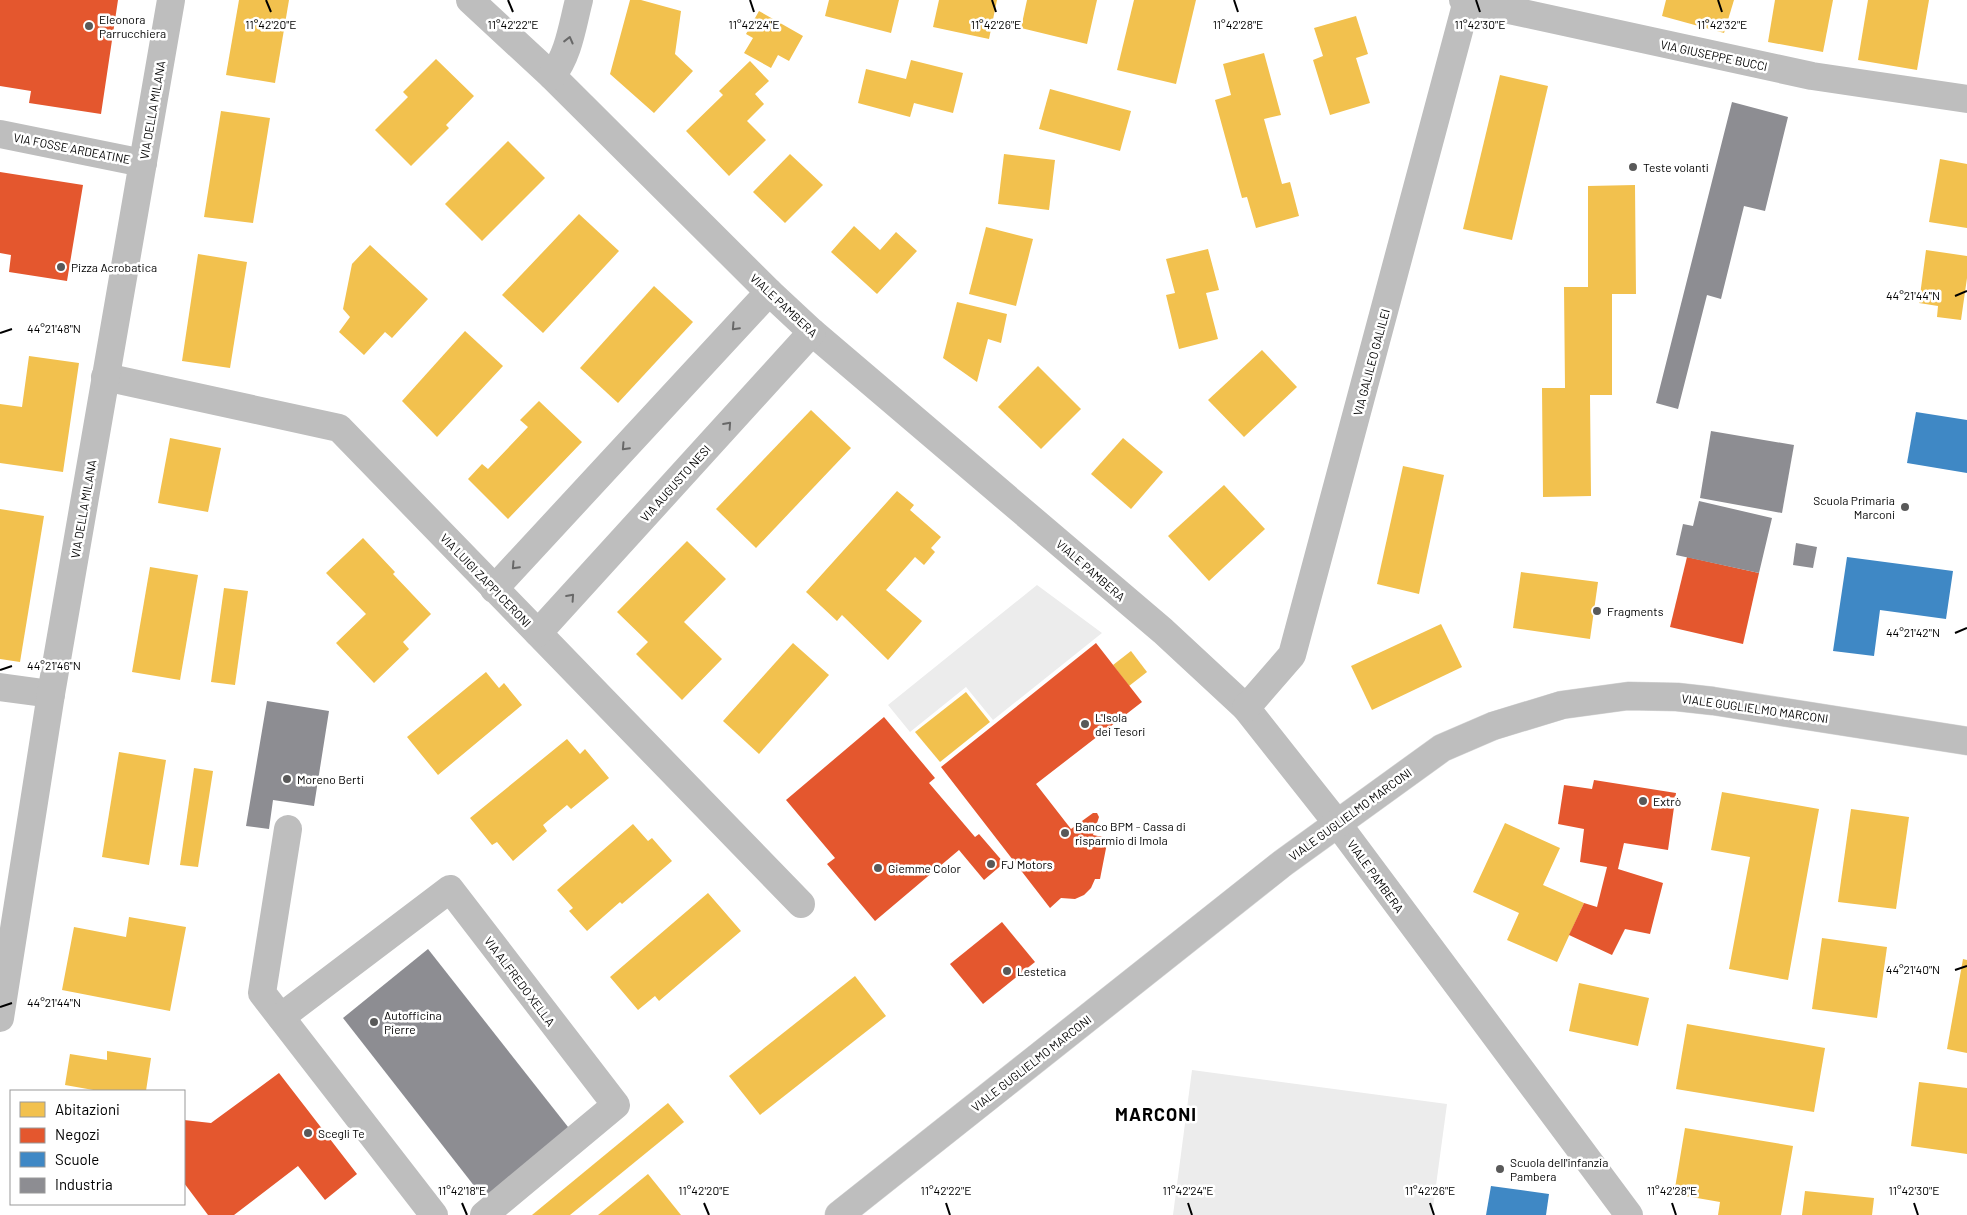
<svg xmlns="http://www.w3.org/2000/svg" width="1967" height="1215" font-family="Barlow,sans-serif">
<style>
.green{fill:#ececec}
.homes{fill:#f2c14e}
.shops{fill:#e4572e}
.schools{fill:#3f88c5}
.industry{fill:#8d8d92}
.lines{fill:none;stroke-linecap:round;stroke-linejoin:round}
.primary-casing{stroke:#dbdbdb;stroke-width:29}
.street{stroke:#bebebe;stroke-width:28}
.primary{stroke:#bebebe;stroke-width:28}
.oneway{stroke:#686868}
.ticks{fill:none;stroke:#000;stroke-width:2}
.poi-dot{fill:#595959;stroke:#fff;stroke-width:2}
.labels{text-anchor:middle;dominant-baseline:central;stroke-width:5;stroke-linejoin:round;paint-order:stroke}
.poi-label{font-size:12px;fill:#000;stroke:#fff;text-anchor:start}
.street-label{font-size:12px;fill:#000;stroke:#fff}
.district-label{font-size:18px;font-weight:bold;letter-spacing:1px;fill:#000;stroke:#fff}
.ticks-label{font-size:12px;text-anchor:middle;fill:#000;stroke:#fff;stroke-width:5;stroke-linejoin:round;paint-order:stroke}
</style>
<rect width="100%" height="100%" fill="#fff"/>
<!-- green -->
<g class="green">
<polygon points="1037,585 1102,633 993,720 966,687 910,732 888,705"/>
<polygon points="1192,1070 1447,1104 1432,1215 1173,1215"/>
</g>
<!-- homes -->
<g class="homes">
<polygon points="239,0 289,0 275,83 226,75"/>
<polygon points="630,0 641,0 681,11 675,54 693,71 654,113 610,74"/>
<polygon points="829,0 899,0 891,33 825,16"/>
<polygon points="939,0 997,0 989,39 933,27"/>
<polygon points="1027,0 1097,0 1087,44 1021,28"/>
<polygon points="1134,0 1196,0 1176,84 1117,70"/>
<polygon points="1666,0 1734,0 1724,33 1662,16"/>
<polygon points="1775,0 1833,0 1823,52 1768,42"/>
<polygon points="1868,0 1929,0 1917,70 1858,60"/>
<polygon points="759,11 803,36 789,61 778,55 771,68 744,53 753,38 746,34"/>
<polygon points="1356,16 1368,54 1356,58 1370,103 1330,115 1313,60 1323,56 1314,28"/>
<polygon points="1264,53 1281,115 1264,119 1282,184 1290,182 1299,216 1256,228 1247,197 1242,198 1215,100 1231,95 1223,64"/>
<polygon points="436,59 474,96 446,125 449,128 411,166 375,130 408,97 403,92"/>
<polygon points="911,60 963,73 953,113 914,103 910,117 858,103 866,69 906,79"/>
<polygon points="750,61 769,81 755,94 764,104 747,121 766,140 729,176 686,131 723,95 719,91"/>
<polygon points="1500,75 1548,86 1512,240 1463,229"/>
<polygon points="1050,89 1131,111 1120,151 1039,129"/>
<polygon points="221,111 270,118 253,223 204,217"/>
<polygon points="508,141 545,178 482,241 445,204"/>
<polygon points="790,154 823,185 785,223 753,192"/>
<polygon points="1004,154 1055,160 1049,210 998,204"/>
<polygon points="1940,159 1967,164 1967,228 1929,222"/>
<polygon points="1635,185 1636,294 1612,294 1612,395 1590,395 1591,496 1543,497 1542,388 1565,388 1564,287 1588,287 1588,186"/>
<polygon points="579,214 619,251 543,333 502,295"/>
<polygon points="854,226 880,250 896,232 917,251 877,294 831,252"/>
<polygon points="986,227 1033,239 1016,306 969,294"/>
<polygon points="370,245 428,299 392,338 385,332 364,355 339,332 350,317 343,309 352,264"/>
<polygon points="1208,249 1219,290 1206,293 1218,339 1179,349 1166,295 1175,293 1166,259"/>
<polygon points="1926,250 1967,256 1967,278 1961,320 1937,317 1938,306 1919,303"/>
<polygon points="198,254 247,262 230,368 182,361"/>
<polygon points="654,286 693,322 618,403 580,368"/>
<polygon points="957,302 1007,314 1001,343 988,339 977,382 943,358"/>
<polygon points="465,331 503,366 437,437 402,401"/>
<polygon points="1262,350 1297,387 1244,437 1208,400"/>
<polygon points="29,356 79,363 63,472 0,463 0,404 22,407"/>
<polygon points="1038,366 1081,409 1041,449 998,407"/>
<polygon points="539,401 582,442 508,519 468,479 482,464 488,469 528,427 520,420"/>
<polygon points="811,410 851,448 756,548 716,509"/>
<polygon points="170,438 221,448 208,512 158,503"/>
<polygon points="1123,438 1163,472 1131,509 1091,474"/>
<polygon points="1403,466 1444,475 1419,594 1377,584"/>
<polygon points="1224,485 1265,529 1209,581 1168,536"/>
<polygon points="897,491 914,505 910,510 941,537 931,548 935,552 924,565 915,557 886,590 922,621 888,660 842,615 837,621 806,592"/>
<polygon points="0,509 44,516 20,662 0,659"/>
<polygon points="363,538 395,572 393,574 431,614 403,642 409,649 374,683 336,643 366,614 326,573"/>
<polygon points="687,541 726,579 684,622 722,659 682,700 636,654 648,642 617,612"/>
<polygon points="150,567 198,575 180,680 132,672"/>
<polygon points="1521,572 1598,582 1590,639 1513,628"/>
<polygon points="224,588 248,591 235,685 211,682"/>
<polygon points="1441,624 1462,667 1372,710 1351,666"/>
<polygon points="793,643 829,675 759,754 723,721"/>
<polygon points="1131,651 1147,672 1129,686 1113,665"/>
<polygon points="486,672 499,688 504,683 522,705 438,775 407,737"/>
<polygon points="966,692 990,722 940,762 915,732"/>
<polygon points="567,739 580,754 585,749 609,778 571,809 567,805 543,825 547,831 513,861 497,842 492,845 470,818"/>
<polygon points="119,752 166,760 149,865 102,857"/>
<polygon points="194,768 213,771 198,867 180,865"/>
<polygon points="1722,792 1819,809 1788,980 1729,969 1750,857 1711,850"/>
<polygon points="1851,809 1909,817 1896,909 1838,902"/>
<polygon points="1505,823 1560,848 1543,885 1584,903 1557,962 1507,940 1519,913 1473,892"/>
<polygon points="633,824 648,841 652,838 672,861 622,904 620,902 587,931 569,911 573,908 557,890"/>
<polygon points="708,893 741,931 659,1001 655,996 638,1010 610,977"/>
<polygon points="129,917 186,927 170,1011 62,990 74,927 126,937"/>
<polygon points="1822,938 1887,947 1877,1018 1812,1009"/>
<polygon points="1963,959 1967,960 1967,1053 1947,1049"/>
<polygon points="855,976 886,1016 760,1115 729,1076"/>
<polygon points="1579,983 1649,998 1638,1046 1569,1031"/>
<polygon points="1687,1024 1825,1048 1814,1112 1676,1089"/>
<polygon points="107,1051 151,1058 146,1091 99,1091 65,1085 70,1054 107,1060"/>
<polygon points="1919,1082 1967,1088 1967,1154 1911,1146"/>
<polygon points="668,1103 684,1122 570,1215 532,1215"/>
<polygon points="1685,1128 1793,1146 1781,1215 1718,1215 1720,1202 1674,1194"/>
<polygon points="648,1174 681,1215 598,1215"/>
<polygon points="1805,1191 1874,1198 1872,1215 1802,1215"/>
</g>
<!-- shops -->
<g class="shops">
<polygon points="0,0 118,0 101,114 29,103 31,91 0,86"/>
<polygon points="0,172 83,185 67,281 9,272 11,255 0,253"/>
<polygon points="1687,557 1759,573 1743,644 1670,627"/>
<polygon points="1096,643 1142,702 1036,784 1071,829 1093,813 1097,813 1099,817 1093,835 1108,838 1100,879 1095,879 1091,888 1084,895 1075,899 1061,898 1050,908 941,767"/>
<polygon points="884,717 935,778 929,783 975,837 979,834 1004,863 984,880 959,850 875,921 827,864 835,858 786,800"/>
<polygon points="1594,780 1676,793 1668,850 1624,843 1618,869 1663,883 1650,934 1625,929 1612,955 1569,935 1584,903 1597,907 1607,867 1580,862 1584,829 1558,824 1564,785 1592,789"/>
<polygon points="1002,922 1035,962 983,1004 950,964"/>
<polygon points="279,1073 357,1174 325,1200 298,1166 234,1215 208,1215 184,1183 184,1120 211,1123"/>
</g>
<!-- schools -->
<g class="schools">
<polygon points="1916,412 1967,420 1967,473 1907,463"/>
<polygon points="1847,557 1953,571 1946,619 1880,610 1874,656 1833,651"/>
<polygon points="1491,1186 1549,1194 1546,1215 1486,1215"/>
</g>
<!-- industry -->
<g class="industry">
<polygon points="1732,102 1788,117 1765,211 1744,206 1721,299 1707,295 1678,409 1656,403"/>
<polygon points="1711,431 1794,445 1782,513 1700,498"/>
<polygon points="1699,501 1772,518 1759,573 1676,555 1683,524 1693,526"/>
<polygon points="1796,543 1817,547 1813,568 1793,565"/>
<polygon points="267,701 329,711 314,806 273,800 269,829 246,826"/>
<polygon points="428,949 572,1132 486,1201 343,1018"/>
</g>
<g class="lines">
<!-- primary casing -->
<g class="primary-casing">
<polyline id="primary" points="839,1215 1283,863 1442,748 1493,726 1562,705 1628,696 1677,697 1713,701 1967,741"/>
</g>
<!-- street -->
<g class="street">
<polyline points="470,0 552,76 769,292 812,332 1163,631 1246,708 1337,823 1629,1215"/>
<polyline points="1463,0 1812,76 1967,99"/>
<path d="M 552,76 C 569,54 572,27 579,0"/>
<polyline points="0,134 143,163"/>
<polyline points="105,377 339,428 801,904"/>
<polyline points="494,589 769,292"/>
<polyline points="538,633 812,332"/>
<polyline points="0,687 51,694"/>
<polyline points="1246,708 1292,655 1467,1"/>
<polyline points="288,829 262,993 434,1215"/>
<polyline points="281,1017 450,889 616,1105 484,1215"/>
<polyline points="0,1018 51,694 171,0"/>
</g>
<!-- primary -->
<use href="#primary" class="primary"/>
</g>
<!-- one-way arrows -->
<defs><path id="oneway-chevron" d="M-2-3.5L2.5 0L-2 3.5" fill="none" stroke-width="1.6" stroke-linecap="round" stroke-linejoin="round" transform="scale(1.25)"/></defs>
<g class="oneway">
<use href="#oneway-chevron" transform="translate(569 40) rotate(-76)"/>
<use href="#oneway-chevron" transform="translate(735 327) rotate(133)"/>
<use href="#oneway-chevron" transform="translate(728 425) rotate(-48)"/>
<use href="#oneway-chevron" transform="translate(625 447) rotate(133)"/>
<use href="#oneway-chevron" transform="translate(515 566) rotate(133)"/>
<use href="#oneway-chevron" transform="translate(571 597) rotate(-48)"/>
</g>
<!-- ticks -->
<path class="ticks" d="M 266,0 L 271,12M 508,0 L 513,12M 750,0 L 754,12M 992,0 L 996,12M 1234,0 L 1238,12M 1476,0 L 1480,12M 1718,0 L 1722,12M 1955,296 L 1967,291M 0,333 L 12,329M 1955,633 L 1967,628M 0,670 L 12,666M 1955,970 L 1967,966M 0,1007 L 12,1003M 462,1203 L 467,1215M 704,1203 L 709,1215M 946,1203 L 950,1215M 1188,1203 L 1192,1215M 1430,1203 L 1434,1215M 1672,1203 L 1676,1215M 1914,1203 L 1918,1215"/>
<!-- markers -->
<g class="poi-dot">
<circle cx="89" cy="26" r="5"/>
<circle cx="1633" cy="167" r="5"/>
<circle cx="61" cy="267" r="5"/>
<circle cx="1905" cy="507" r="5"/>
<circle cx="1597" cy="611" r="5"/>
<circle cx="1085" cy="724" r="5"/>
<circle cx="287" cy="779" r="5"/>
<circle cx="1643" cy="801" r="5"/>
<circle cx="1065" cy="833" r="5"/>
<circle cx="991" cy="864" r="5"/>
<circle cx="878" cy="868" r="5"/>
<circle cx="1007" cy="971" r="5"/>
<circle cx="374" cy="1022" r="5"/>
<circle cx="308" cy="1133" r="5"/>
<circle cx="1500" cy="1169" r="5"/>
</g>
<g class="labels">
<!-- poi labels -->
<g class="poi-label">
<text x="99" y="19">Eleonora<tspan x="99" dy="14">Parrucchiera</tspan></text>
<text x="1643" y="167">Teste volanti</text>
<text x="71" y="267">Pizza Acrobatica</text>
<text x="1895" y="500" text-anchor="end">Scuola Primaria<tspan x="1895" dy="14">Marconi</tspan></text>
<text x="1607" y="611">Fragments</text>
<text x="1095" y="717">L'Isola<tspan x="1095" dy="14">dei Tesori</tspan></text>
<text x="297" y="779">Moreno Berti</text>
<text x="1653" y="801">Extrò</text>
<text x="1075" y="826">Banco BPM - Cassa di<tspan x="1075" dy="14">risparmio di Imola</tspan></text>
<text x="1001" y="864">FJ Motors</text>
<text x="888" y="868">Giemme Color</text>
<text x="1017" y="971">Lestetica</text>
<text x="384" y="1015">Autofficina<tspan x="384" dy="14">Pierre</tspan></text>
<text x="318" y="1133">Scegli Te</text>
<text x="1510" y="1162">Scuola dell'infanzia<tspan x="1510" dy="14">Pambera</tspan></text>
</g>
<!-- street labels -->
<g class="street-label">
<text transform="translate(1714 55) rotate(12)">VIA GIUSEPPE BUCCI</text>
<text transform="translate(152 110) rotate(-80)">VIA DELLA MILANA</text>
<text transform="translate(72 148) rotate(11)">VIA FOSSE ARDEATINE</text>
<text transform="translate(784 305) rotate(43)">VIALE PAMBERA</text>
<text transform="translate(1371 362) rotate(-75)">VIA GALILEO GALILEI</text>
<text transform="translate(675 483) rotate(-48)">VIA AUGUSTO NESI</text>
<text transform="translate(83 509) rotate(-80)">VIA DELLA MILANA</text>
<text transform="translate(1091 570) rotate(41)">VIALE PAMBERA</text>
<text transform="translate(486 580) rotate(46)">VIA LUIGI ZAPPI CERONI</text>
<text transform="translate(1755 708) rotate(8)">VIALE GUGLIELMO MARCONI</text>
<text transform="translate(1350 814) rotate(-36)">VIALE GUGLIELMO MARCONI</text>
<text transform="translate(1376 876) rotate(54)">VIALE PAMBERA</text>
<text transform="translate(520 981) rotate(53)">VIA ALFREDO XELLA</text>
<text transform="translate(1031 1063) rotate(-38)">VIALE GUGLIELMO MARCONI</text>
</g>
<!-- district labels -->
<g class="district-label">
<text x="1156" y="1114">MARCONI</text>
</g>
</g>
<g class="ticks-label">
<text x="271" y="29">11°42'20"E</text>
<text x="513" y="29">11°42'22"E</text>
<text x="754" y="29">11°42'24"E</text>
<text x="996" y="29">11°42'26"E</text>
<text x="1480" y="29">11°42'30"E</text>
<text x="1238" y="29">11°42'28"E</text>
<text x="1722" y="29">11°42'32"E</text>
<text x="1913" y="300">44°21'44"N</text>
<text x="54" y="333">44°21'48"N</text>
<text x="1913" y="637">44°21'42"N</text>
<text x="54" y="670">44°21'46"N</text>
<text x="1913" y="974">44°21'40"N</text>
<text x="54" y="1007">44°21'44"N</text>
<text x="462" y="1195">11°42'18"E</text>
<text x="704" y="1195">11°42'20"E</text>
<text x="946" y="1195">11°42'22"E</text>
<text x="1188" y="1195">11°42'24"E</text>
<text x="1430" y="1195">11°42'26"E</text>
<text x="1672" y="1195">11°42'28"E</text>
<text x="1914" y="1195">11°42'30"E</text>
</g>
<!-- legend -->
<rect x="10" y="1090" width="175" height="115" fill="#ffffff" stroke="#999999"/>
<rect x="20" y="1102" width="25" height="15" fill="#f2c14e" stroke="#999999"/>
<text x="55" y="1115" font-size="15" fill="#000000">Abitazioni</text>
<rect x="20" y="1128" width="25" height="15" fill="#e4572e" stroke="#999999"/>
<text x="55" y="1140" font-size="15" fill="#000000">Negozi</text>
<rect x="20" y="1152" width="25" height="15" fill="#3f88c5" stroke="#999999"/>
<text x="55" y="1165" font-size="15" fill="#000000">Scuole</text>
<rect x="20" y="1178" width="25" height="15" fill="#8d8d92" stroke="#999999"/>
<text x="55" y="1190" font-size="15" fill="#000000">Industria</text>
</svg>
